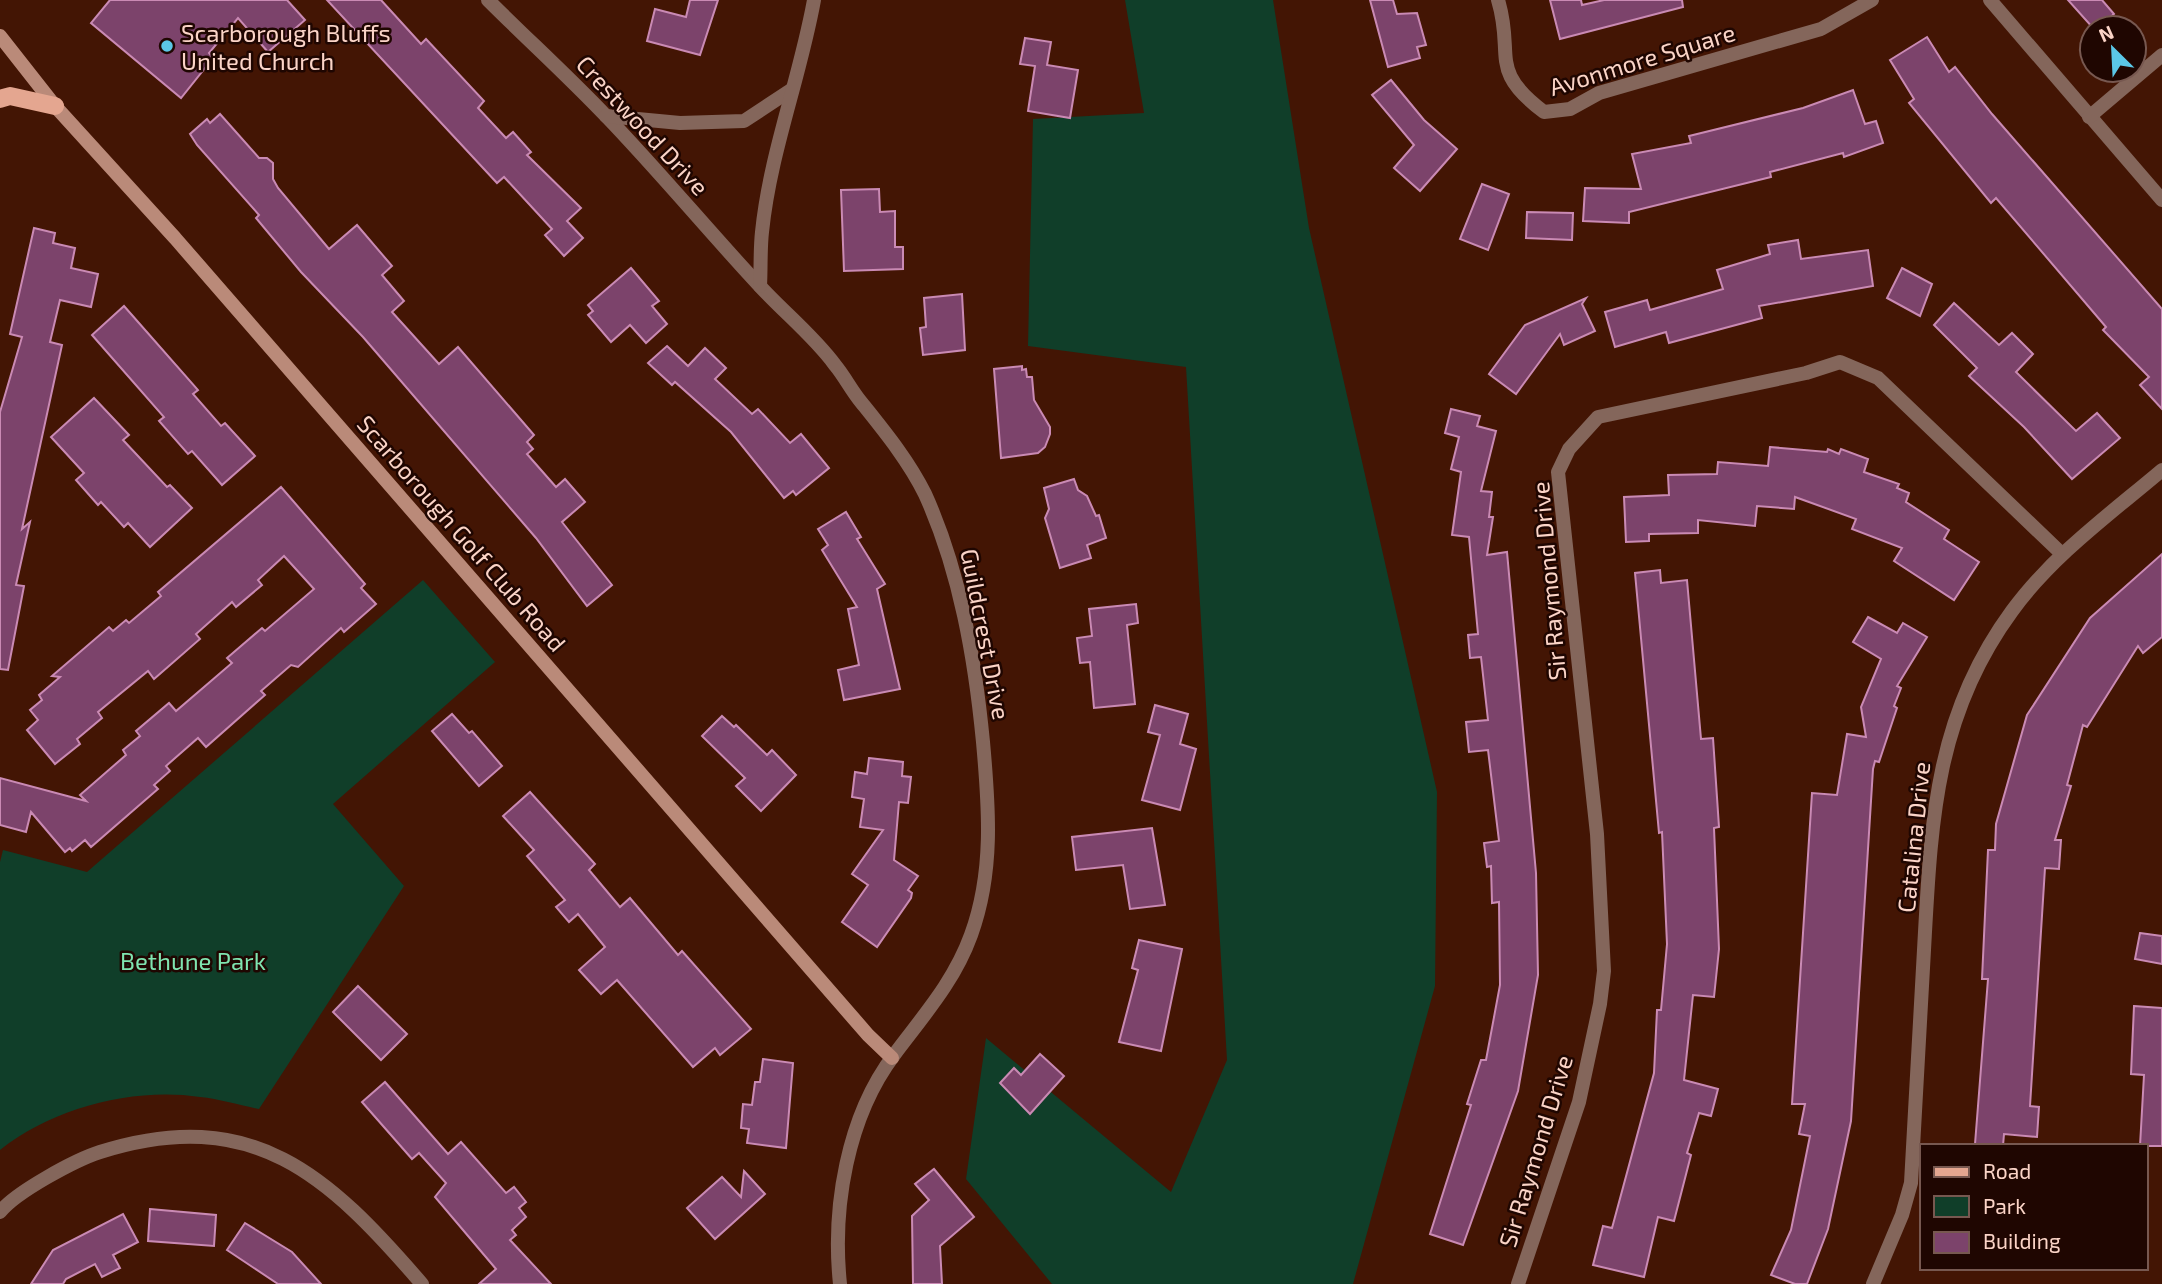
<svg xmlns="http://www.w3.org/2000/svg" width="2162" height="1284" font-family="'Exo 2',sans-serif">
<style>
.green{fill:#103e29}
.building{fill:#7c436b;stroke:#ca8ab4;stroke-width:2}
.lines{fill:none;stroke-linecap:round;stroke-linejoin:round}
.street{stroke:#84665b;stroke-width:14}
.secondary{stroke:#ba8a79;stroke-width:14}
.primary{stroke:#e4a690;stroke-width:18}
.poi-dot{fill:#5bc7e7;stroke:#1f0601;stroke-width:2.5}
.labels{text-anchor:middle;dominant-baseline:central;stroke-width:5;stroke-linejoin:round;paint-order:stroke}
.poi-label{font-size:24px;fill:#fbd4c7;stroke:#1f0601;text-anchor:start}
.street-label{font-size:24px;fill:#fbd4c7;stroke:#1f0601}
.park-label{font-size:24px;fill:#7fe4b0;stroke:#1f0601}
</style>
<rect width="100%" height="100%" fill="#431504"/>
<!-- green -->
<g class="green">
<polygon points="1125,0 1273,0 1309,228 1437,792 1435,986 1353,1284 1052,1284 966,1179 986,1038 1171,1192 1227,1060 1186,367 1028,346 1033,119 1144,113"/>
<path d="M 423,580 L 495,662 L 333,804 L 404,886 L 259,1109 C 239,1105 220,1099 200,1097 C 133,1087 53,1108 0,1150 L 0,862 L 3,850 L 87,872 Z"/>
</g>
<!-- building -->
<g class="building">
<polygon points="110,0 287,0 305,20 268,52 238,18 209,53 213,58 181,98 91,23"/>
<polygon points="327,0 381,0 421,44 426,39 484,101 478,108 506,138 513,132 531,152 527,155 581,208 567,221 583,238 564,256 545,235 552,229 504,177 497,183"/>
<polygon points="690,0 718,0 700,55 647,41 655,9 686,17"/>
<polygon points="1370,0 1393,0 1397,14 1417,13 1426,45 1417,47 1420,58 1388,67"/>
<polygon points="1550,0 1581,0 1582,5 1604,0 1682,0 1683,7 1560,39"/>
<polygon points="2068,0 2102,0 2114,14 2098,28 2093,28"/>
<polygon points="1927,37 1949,72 1955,67 1992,114 2162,309 2162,409 2140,385 2149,377 2103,330 2106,327 1996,198 1991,203 1909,103 1914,99 1890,60"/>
<polygon points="1025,38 1051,42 1047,65 1078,70 1070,118 1028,111 1035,66 1020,64"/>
<polygon points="1391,80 1424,120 1457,149 1420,191 1394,168 1414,145 1372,95"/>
<polygon points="1853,90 1865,124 1876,121 1883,143 1844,157 1843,153 1770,172 1771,177 1629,212 1629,223 1583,221 1585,188 1641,189 1632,154 1691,143 1689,136 1803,108"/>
<polygon points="220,114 259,158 267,158 273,163 273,179 278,188 329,249 357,225 392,266 382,275 404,301 392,312 439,364 458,347 534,435 527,442 533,449 527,454 556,487 565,479 585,502 562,522 612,585 587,606 536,538 363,337 301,272 256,218 259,215 197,145 190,134 207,119 210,123"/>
<polygon points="1482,184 1509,194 1488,250 1460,239"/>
<polygon points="879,189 880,212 895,211 895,247 903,247 903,269 844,271 841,190"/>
<polygon points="1527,212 1573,213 1572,240 1526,238"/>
<polygon points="34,228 55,233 53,243 75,248 71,268 98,274 91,307 60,300 50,342 62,345 22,529 30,522 16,585 24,586 8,670 0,669 0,412 22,337 10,334"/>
<polygon points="1798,240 1801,259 1868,250 1873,286 1759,306 1762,318 1669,343 1666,332 1615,347 1605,312 1647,300 1650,310 1723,289 1717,270 1770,254 1768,245"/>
<polygon points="631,268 659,301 652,306 667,324 646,343 630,325 611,342 588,315 593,311 588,305"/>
<polygon points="1902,268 1932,284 1920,316 1887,298"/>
<polygon points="962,294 965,350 923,355 920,328 926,327 924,298"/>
<polygon points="1586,298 1582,304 1595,331 1564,345 1560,334 1516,394 1489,374 1525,325"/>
<polygon points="1954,303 1999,345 2012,333 2033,354 2016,372 2076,431 2097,413 2120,438 2072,479 2024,427 1969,376 1977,368 1934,325"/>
<polygon points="124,306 198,390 193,394 221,426 225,423 255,456 222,485 192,451 188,454 159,421 164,417 92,335"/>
<polygon points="667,346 688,366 705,348 726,368 715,379 752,414 758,409 790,443 801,434 829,468 796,495 793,491 784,498 731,432 675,382 672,385 648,363"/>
<polygon points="1022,366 1022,370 1026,369 1027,377 1032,377 1034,400 1050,427 1050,434 1045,447 1038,453 1001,458 994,369"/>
<polygon points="94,398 129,435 123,440 167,487 170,485 192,508 150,547 128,523 124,527 101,502 98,505 76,480 84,473 51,437"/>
<polygon points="1451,409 1480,416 1477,426 1496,431 1481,491 1492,492 1489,517 1493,517 1487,555 1507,552 1536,873 1538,975 1518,1091 1463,1245 1430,1234 1471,1105 1467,1104 1481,1060 1486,1060 1500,985 1499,902 1492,903 1491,866 1487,867 1484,843 1499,841 1488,750 1469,752 1466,722 1488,720 1481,657 1470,658 1468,635 1478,634 1469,537 1452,535 1461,472 1451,469 1459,437 1445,433"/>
<polygon points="1770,447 1827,452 1828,449 1839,454 1841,449 1868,459 1864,472 1899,484 1897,488 1909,493 1906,502 1949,530 1944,539 1979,562 1954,600 1894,561 1902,548 1852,529 1856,519 1795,497 1794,509 1757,506 1755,526 1698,520 1698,533 1649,534 1649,541 1626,542 1624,497 1669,495 1668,475 1717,474 1718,462 1768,466"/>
<polygon points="1074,479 1078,490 1087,496 1096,516 1099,515 1106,538 1087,545 1091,558 1060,568 1045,518 1049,509 1044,488"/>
<polygon points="281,487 365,584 361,588 376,604 344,632 341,628 298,667 291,665 261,691 265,695 206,747 198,738 166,766 170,771 154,785 158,789 91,847 85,840 72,851 70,848 65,852 31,812 26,832 0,825 0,778 86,801 80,795 126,755 123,750 140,736 136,731 169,703 176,711 232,663 227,658 262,628 265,631 314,589 284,556 258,580 262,585 236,607 232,602 196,634 200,639 154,679 148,671 98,712 102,718 77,739 80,744 55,764 27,730 38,720 30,710 42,700 39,695 60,677 52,676 109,627 113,631 126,620 129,623 161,596 158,592"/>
<polygon points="846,512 861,537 857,539 885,584 877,589 900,689 844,700 838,670 859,665 848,609 857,607 822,550 828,545 818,529"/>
<polygon points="2162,554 2162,637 2143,653 2138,646 2087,727 2083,725 2067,785 2071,786 2055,840 2061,840 2059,869 2045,868 2030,1106 2039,1107 2037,1137 2004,1134 2003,1146 1975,1144 1988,979 1982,979 1988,850 1995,850 1996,824 2027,715 2090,618"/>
<polygon points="1660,570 1661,583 1687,580 1701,739 1713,738 1719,827 1714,828 1719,949 1714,997 1693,995 1684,1080 1718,1089 1711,1116 1699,1113 1687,1153 1691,1155 1674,1221 1658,1217 1644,1277 1593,1265 1603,1226 1612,1228 1654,1073 1657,1010 1661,1010 1667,944 1662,832 1659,833 1635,573"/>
<polygon points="1136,604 1138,623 1127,625 1135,704 1094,708 1090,662 1080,663 1077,638 1092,636 1089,609"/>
<polygon points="1868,617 1897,633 1903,623 1927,637 1897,686 1901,688 1894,706 1897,708 1879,762 1875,761 1873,769 1851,1121 1828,1229 1807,1284 1795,1284 1771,1275 1791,1230 1810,1136 1799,1134 1805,1104 1792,1104 1812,793 1837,795 1847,734 1866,737 1861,707 1881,659 1853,642"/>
<polygon points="1155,705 1188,714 1180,744 1196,749 1180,810 1142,800 1160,735 1148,732"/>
<polygon points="452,714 469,733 472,731 502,766 479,786 432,731"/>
<polygon points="722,716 734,727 736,725 767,755 772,750 796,775 761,811 736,786 745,778 702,736"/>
<polygon points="869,758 903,762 902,776 911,777 908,803 899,802 894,860 918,876 908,890 912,893 911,898 877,947 842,922 868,885 852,874 883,830 860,827 864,799 852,797 855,772 867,774"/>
<polygon points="530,792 595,864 589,870 620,907 630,898 678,955 682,951 751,1029 720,1055 715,1048 693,1067 617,980 601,994 579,970 605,947 578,914 569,922 556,907 565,900 527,856 534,850 503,816"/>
<polygon points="1152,828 1165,905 1130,909 1123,865 1076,870 1072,837"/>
<polygon points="2140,933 2162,936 2162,964 2135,959"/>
<polygon points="1139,940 1182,949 1161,1051 1119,1042 1138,970 1132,968"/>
<polygon points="358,986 407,1034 381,1060 333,1012"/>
<polygon points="2134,1006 2162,1008 2162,1146 2140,1146 2144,1075 2131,1074"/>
<polygon points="1040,1054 1064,1076 1030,1114 1000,1083 1014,1068 1021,1075"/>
<polygon points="763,1059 793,1063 786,1148 747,1143 749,1129 741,1128 743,1104 752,1105 755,1082 760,1082"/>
<polygon points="385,1082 448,1154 461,1142 506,1193 514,1187 526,1202 519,1208 526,1217 512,1230 516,1235 510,1240 551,1284 479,1284 496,1269 435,1197 446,1183 419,1153 412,1159 362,1102"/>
<polygon points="934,1169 974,1217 940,1246 942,1284 913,1284 912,1216 929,1200 915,1184"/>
<polygon points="744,1171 765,1194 715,1239 687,1208 722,1177 741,1197"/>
<polygon points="150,1209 216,1215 214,1246 148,1241"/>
<polygon points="123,1214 138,1242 113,1255 120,1268 102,1277 95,1264 66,1279 63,1284 31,1284 53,1250"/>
<polygon points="245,1223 292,1252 321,1284 278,1284 227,1250"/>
</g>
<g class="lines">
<!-- street -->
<g class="street">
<path d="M 488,0 C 527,39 568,76 606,116 C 658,170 706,228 757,283 C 782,311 813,335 835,365 C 845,377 851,390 861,402 C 885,432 908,460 925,494 C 960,571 975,659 983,742 C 989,808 994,872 971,935 C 954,982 923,1016 894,1055 C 847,1117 832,1208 840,1284"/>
<path d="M 1498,0 C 1515,56 1487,69 1544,112 L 1570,109 L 1599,93 L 1821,29 L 1872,0"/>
<polyline points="1990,0 2162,200"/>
<polyline points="606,116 680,123 744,121 791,90"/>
<polyline points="2089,117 2162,55"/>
<path d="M 760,286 C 761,268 760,250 762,232 C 770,153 800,78 814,0"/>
<path d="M 0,1212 C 16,1192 75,1160 100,1152 C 253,1104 328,1175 422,1284"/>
<polyline points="1518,1284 1579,1102 1600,1004 1604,971 1597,834 1558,472 1569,449 1598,417 1806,373 1840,362 1878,378 2062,554"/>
<path d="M 1873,1284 L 1902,1215 L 1911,1183 C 1916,1105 1920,1027 1924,950 C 1931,825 1934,717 2012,611 C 2052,556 2110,514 2162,470"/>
</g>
<!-- secondary -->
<polyline class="secondary" points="0,36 55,106 175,238 868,1035 892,1058"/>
<!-- primary -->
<polyline class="primary" points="0,99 10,96 55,106"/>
</g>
<!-- markers -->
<circle class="poi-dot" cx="167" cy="46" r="7"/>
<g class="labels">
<!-- poi labels -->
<g class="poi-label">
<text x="181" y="32">Scarborough Bluffs<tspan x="181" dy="28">United Church</tspan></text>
</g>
<!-- street labels -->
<g class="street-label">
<text transform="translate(1642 59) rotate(-17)">Avonmore Square</text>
<text transform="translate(643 125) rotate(47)">Crestwood Drive</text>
<text transform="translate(462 533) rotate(49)">Scarborough Golf Club Road</text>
<text transform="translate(1548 581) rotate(-95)">Sir Raymond Drive</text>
<text transform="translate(986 634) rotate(79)">Guildcrest Drive</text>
<text transform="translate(1913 837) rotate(-84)">Catalina Drive</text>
<text transform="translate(1535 1151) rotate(-73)">Sir Raymond Drive</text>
</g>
<!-- park labels -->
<g class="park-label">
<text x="193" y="960">Bethune Park</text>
</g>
</g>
<!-- legend -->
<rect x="1920" y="1144" width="228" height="126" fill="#1f0601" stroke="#775850" stroke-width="2"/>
<rect x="1934" y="1167" width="35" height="10" fill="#e4a690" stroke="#775850" stroke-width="2"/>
<text x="1983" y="1179" font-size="21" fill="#fbd4c7">Road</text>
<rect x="1934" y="1196" width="35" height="21" fill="#103e29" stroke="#775850" stroke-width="2"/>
<text x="1983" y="1214" font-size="21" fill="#fbd4c7">Park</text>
<rect x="1934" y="1232" width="35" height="21" fill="#7c436b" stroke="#775850" stroke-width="2"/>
<text x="1983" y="1249" font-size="21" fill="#fbd4c7">Building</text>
<!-- north arrow -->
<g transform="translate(2113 49) rotate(336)"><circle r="33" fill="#1f0601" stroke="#775850" stroke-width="2"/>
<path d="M0-5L12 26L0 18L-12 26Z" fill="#5bc7e7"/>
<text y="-10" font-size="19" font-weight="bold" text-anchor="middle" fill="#fbd4c7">N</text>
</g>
</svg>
